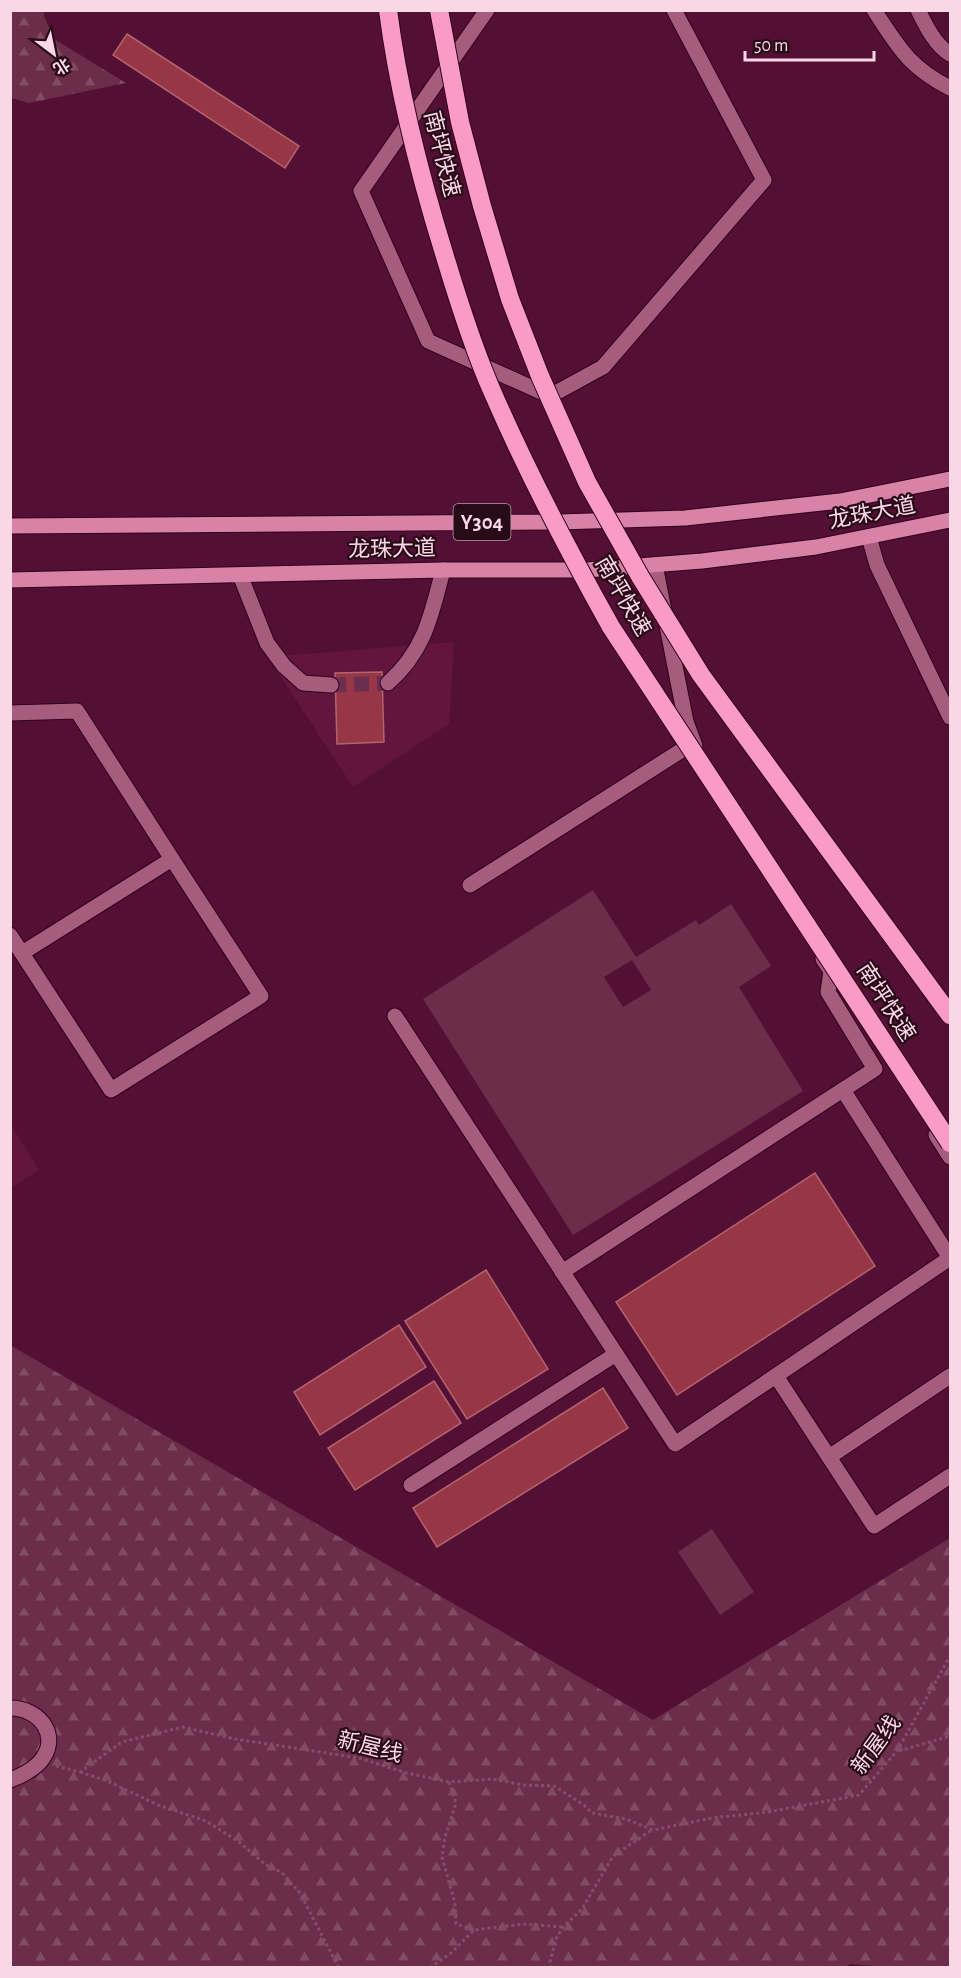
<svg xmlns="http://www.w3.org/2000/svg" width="961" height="1978" font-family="'Alegreya Sans','Noto Sans SC',sans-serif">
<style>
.built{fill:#62163e}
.forest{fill:url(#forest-firs)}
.pitch{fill:#6b2d4a;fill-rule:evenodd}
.building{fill:#973647;stroke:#b4636d;stroke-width:1.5}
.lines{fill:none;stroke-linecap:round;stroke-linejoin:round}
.minor-tunnel{stroke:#6c2e4e;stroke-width:15;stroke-dasharray:15 8;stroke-linecap:butt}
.minor-casing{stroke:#31001b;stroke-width:17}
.major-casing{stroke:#31001b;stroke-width:17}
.path{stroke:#864d6a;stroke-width:3;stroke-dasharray:3 3;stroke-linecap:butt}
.minor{stroke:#a65c7d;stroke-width:15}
.major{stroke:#d882a8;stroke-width:15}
.highway-bridge-casing{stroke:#31001b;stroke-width:20;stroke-linecap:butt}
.highway-bridge{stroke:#fa9bc5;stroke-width:18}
.labels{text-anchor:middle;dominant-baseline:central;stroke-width:4.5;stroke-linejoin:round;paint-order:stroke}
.shield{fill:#280b19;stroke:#bb9aa7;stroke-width:1.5}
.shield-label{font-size:21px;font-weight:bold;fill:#fad7e4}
.street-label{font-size:22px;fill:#fad7e4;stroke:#280b19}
</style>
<defs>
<pattern id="forest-firs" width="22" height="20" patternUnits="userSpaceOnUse" patternTransform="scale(1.5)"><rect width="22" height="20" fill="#6b2d4a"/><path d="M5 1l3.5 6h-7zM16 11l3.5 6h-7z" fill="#814b64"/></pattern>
</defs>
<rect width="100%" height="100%" fill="#531034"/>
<!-- built -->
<g class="built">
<polygon points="454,642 449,724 353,787 268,657"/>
<polygon points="11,1125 39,1170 11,1188 10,1188"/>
</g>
<!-- forest -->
<g class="forest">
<polygon points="11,10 44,11 44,16 54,39 126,83 29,103 11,98"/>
<polygon points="10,1345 653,1720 950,1538 950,1967 877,1968 875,1966 850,1964 845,1968 11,1967"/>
</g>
<!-- pitch -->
<g class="pitch">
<path d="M 593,890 L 636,957 L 696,920 L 699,925 L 731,904 L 771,966 L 739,987 L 803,1091 L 573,1235 L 423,999 ZM 632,960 L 651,990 L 623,1007 L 604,977 Z"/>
<polygon points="712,1529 754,1592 720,1615 678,1552"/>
</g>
<!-- building -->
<g class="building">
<polygon points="127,34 299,146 285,168 113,55"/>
<polygon points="382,672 384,742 337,744 335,673"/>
<polygon points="815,1173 875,1266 677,1395 616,1302"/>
<polygon points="486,1270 548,1369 467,1419 405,1321"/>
<polygon points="399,1325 426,1367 320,1435 294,1392"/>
<polygon points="434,1381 461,1423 355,1490 328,1448"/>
<polygon points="603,1388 628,1428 437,1547 413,1508"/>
</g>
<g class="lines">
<!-- minor-tunnel -->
<polyline class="minor-tunnel" points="331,685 388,683"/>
<!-- minor casing -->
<g class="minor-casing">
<g id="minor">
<polyline points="487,10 361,191 428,341 550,396 603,367 764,180 674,10"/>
<path d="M 874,10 C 899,48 909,67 950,88"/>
<path d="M 918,10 C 926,26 935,45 950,54"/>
<polyline points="869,537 877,565 950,717"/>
<polyline points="655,565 686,722 695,746"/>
<polyline points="240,575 267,643 284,666 303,683 331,685"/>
<path d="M 388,683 C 425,650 431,616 443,570"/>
<polyline points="10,713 77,711 172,859 22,953"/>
<polyline points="470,885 693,743"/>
<polyline points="10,935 111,1090 261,996 172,859"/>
<polyline points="395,1016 675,1444 950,1258"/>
<polyline points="843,1090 950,1258"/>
<polyline points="936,1135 950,1157"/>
<polyline points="562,1272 875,1069 828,992 831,971 823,959"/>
<polyline points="776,1376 874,1526 950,1476"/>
<polyline points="829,1457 950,1376"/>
<polyline points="411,1485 616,1354"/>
<path d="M 10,1708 C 41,1708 62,1738 39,1763 C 31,1771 21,1776 10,1780"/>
</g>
</g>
<!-- major casing -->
<g class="major-casing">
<g id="major">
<polyline points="10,526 559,522 685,518 840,501 950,479"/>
<polyline points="10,580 443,570 587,570 702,561 816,547 950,520"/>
</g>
</g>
<!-- path -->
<g class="path">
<polyline points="899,1751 950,1736"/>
<polyline points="56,1766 80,1772 122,1742 183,1727 235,1739 359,1758 407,1773 449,1782 492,1779 524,1785 554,1786 584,1805 592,1813 626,1819 653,1830 712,1818 768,1812 859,1795 897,1751 950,1656"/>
<polyline points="80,1772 107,1781 158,1805 206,1821 239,1842 266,1865 281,1872 300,1893 339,1968"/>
<polyline points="449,1782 456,1803 445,1837 442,1857 455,1903 456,1924 474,1930"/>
<polyline points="430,1968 451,1953 474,1930 523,1924 563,1927"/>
<polyline points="552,1968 550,1962 556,1939 563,1927 582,1909 613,1856 652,1830"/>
</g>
<!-- minor -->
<use href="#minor" class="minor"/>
<!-- major -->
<use href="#major" class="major"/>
<!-- highway-bridge casing -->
<g class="highway-bridge-casing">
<g id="highway-bridge">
<path d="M 388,10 C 399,96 421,180 447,263 C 460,306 474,350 492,391 C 527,472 568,550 611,627 L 950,1143"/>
<polyline points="439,10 460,122 482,206 510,299 540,376 587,482 641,578 701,675 950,1015"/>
</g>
</g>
<!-- highway-bridge -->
<use href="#highway-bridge" class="highway-bridge"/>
</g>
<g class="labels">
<!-- shield labels -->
<rect class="shield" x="453.5" y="504" width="57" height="36" rx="4.5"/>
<g class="shield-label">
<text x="482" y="522">Y304</text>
</g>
<!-- street labels -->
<g class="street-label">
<text transform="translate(442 154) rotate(76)">南坪快速</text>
<text transform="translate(872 513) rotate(-11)">龙珠大道</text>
<text transform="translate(392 549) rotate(-1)">龙珠大道</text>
<text transform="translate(623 596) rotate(60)">南坪快速</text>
<text transform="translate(886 1002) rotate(57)">南坪快速</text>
<text transform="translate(876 1745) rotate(-54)">新屋线</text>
<text transform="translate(370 1747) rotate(14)">新屋线</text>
</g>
</g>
<!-- border -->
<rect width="961" height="1978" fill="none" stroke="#fad7e4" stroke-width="24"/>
<!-- north arrow -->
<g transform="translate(54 54) rotate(148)" stroke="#280b19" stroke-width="4.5" paint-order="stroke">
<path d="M0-4.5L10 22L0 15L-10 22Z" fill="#fad7e4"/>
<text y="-9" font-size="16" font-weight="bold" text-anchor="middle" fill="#fad7e4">北</text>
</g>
<!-- scale -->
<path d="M745 51v9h129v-9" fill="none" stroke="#fad7e4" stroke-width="3"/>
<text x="754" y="51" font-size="18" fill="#fad7e4" stroke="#280b19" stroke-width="4.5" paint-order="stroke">50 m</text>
</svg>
